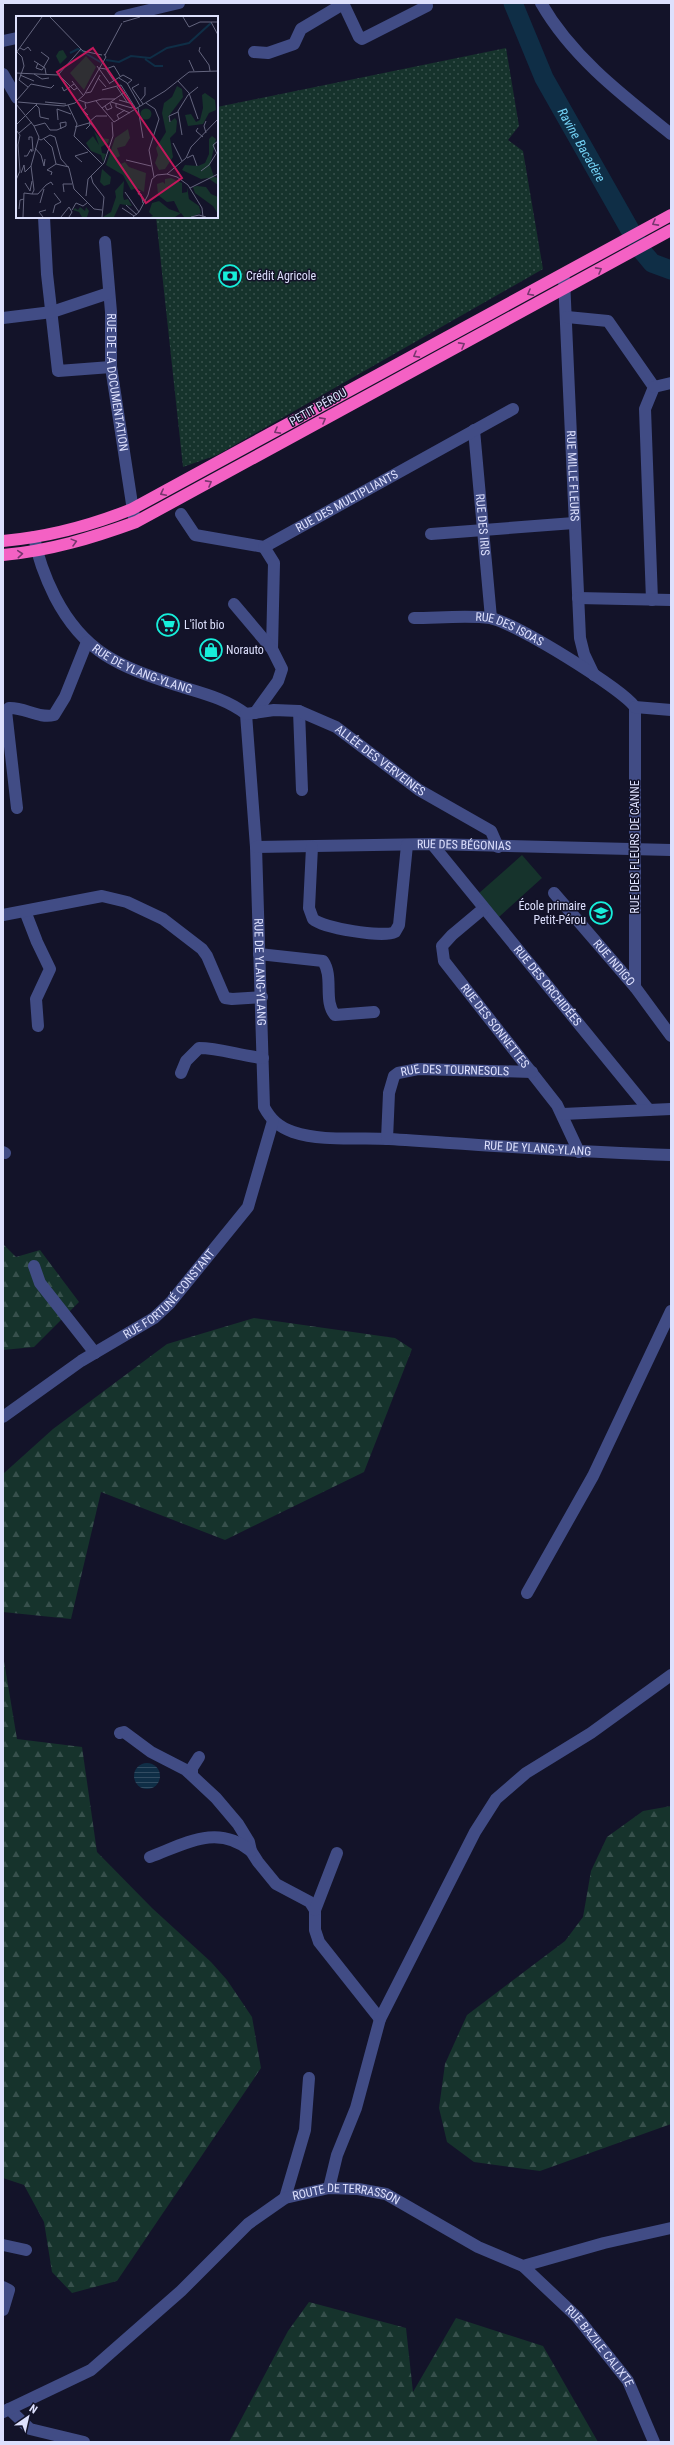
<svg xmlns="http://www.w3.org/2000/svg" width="674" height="2445" font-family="'Roboto Condensed',sans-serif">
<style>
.grass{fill:url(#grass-dots)}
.forest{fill:url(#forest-firs)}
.pitch{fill:#16332c}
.water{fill:url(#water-rules)}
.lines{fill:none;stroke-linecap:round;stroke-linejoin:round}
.river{stroke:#0f2e46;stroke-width:19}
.minor{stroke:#414c85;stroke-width:12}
.highway{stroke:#f461c4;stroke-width:12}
.oneway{stroke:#78366f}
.labels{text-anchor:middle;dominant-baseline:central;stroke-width:3;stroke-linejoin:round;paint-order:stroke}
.poi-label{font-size:12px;fill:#dde0fd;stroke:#131329;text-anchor:start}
.street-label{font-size:12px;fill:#dde0fd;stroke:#131329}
.water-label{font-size:13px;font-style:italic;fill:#73d2f5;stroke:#131329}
.inset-river{fill:none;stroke:#0f2e46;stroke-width:2}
.inset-road{fill:none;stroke:#64657e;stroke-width:1}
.view{fill:#c2185b;fill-opacity:0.15;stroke:#c2185b;stroke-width:2}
.inset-edge{fill:none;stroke:#dde0fd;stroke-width:2}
</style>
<defs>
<pattern id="grass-dots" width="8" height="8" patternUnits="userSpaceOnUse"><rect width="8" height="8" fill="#16332c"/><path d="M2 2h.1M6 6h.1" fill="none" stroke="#37504c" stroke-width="1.8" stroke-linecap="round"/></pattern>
<pattern id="forest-firs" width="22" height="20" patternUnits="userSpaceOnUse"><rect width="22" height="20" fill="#16332c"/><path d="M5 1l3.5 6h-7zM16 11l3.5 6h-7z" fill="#37504c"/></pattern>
<pattern id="water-rules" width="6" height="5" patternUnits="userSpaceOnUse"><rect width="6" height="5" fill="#0f2e46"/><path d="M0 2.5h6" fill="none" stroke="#324c62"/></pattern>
</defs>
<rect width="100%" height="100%" fill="#131329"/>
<!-- grass -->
<polygon class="grass" points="506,48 519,126 508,140 523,151 543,269 217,455 183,467 156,217 217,217 217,107"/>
<!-- forest -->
<g class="forest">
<polygon points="3,1244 16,1257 40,1250 79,1302 34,1347 3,1350"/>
<polygon points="254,1318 395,1338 412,1349 364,1472 225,1540 101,1492 71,1619 3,1612 3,1474 53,1429 167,1344"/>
<polygon points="3,1655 17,1739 82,1747 97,1852 152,1908 211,1962 227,1980 252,2017 261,2068 117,2281 72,2293 52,2272 44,2222 24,2185 3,2178"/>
<polygon points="671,1806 671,2124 540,2171 474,2162 447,2142 439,2108 445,2064 467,2015 565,1941 583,1917 591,1871 607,1837 643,1811"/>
<polygon points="309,2302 406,2328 413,2392 456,2318 543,2346 598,2442 229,2442 288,2331"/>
</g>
<!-- pitch -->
<polygon class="pitch" points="522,855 542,878 499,917 478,894"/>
<!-- water -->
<circle class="water" cx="147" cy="1776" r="13"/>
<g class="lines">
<!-- river -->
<path class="river" id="s1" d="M 513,3 L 544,78 L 642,251 L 652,263 L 671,270"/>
<!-- minor -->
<g class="minor">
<polyline points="343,3 359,37 362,39 427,6"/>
<path d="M 541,3 C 572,57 622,95 671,134"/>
<polyline points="120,17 179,3"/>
<polyline points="3,41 17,38"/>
<polyline points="254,52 268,53 294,44 301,29 343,4"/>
<polyline points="3,74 17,98"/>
<polyline points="44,217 47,274 58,371 111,367"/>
<path id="s2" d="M 105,242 L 111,312 L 111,367 L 134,517"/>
<path id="s3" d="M 564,279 L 580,638 L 584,654 L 594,675"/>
<polyline points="567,317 608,321 654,387 645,409 652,600"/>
<polyline points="3,318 52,312 109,293"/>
<polyline points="654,387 671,383"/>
<path id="s4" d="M 474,430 L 491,618"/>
<path id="s5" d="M 181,514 L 195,535 L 264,547 L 513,409"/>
<polyline points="431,534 574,523"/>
<path id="s6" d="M 34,537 C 38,559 45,577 55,597 C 84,653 119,666 176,685 C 201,693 225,698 246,714 L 256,847 L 264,1107 C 271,1120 279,1127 293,1132 C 323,1142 358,1137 389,1139 C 483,1145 577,1152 671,1155"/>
<polyline points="264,547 274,563 272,649"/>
<polyline points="578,598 671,600"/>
<polyline points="234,604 272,649 282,669 278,681 255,713"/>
<path id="s7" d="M 414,618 C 436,618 469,615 490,618 C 514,622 621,688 635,707"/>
<polyline points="635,707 635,987"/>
<polyline points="635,707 671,710"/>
<polyline points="299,711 302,790"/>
<path id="s8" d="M 246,714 L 274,710 L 299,711 L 336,727 L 419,790 L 491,831 L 498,847"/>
<path d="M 17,808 L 6,711 L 9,708 C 24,707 39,719 54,715 L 65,697 L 87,642"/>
<path id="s9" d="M 432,844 L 649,1110 L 671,1109"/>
<path id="s10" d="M 256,847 L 432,844 L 671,850"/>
<path d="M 312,847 L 309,908 L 313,919 C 323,928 383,938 395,932 L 399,925 L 407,845"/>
<path id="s11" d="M 554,893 L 635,987 L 671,1036"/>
<path id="s12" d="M 483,909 L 452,935 L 442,946 L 444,961 L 557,1105 L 579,1152"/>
<polyline points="25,911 37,942 50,969 36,999 38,1026"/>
<polyline points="3,915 102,896 127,902 163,919 202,949 207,956 225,998 232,999 262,997"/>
<path d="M 259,954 L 323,961 C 334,977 323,1001 335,1015 L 374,1012"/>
<path d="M 181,1073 L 186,1061 L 199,1048 C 220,1048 241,1056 263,1058"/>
<polyline points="563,1114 649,1110"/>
<path id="s13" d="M 387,1139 L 389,1093 L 394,1076 L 398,1073 L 418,1069 L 532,1072"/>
<polyline points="3,1152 5,1153"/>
<polyline points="34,1266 40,1283 95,1353"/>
<path id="s14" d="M 3,1417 L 81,1361 L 154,1318 L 170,1303 L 248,1207 L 273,1121"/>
<polyline points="527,1593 593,1476 671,1311"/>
<polyline points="120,1733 124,1732 151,1752 186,1770 216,1798 238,1824 249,1842 251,1851 258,1862 276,1884 310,1902 315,1910 315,1930 319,1942 380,2019"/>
<polyline points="192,1775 192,1768 199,1757"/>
<path d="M 150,1857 C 185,1844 217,1823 251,1851"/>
<polyline points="315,1910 337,1853"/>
<polyline points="329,2188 337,2155 356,2108 380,2019 475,1832 496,1799 526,1773 591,1733 671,1675"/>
<polyline points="285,2198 305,2130 309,2078"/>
<polyline points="3,2245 26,2250"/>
<path id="s15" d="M 523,2266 L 577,2317 L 628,2381 L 654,2442"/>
<polyline points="3,2287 9,2290 3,2310"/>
<polyline points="9,2409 30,2429 84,2442"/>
<path id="s16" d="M 3,2412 L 91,2370 L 181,2291 L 248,2224 L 285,2198 L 329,2188 L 358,2189 L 386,2194 L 478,2247 L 523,2266 L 604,2243 L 671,2228"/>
</g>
<!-- highway -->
<g class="highway">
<path d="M 3,541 C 47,537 90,526 132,509 L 671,215"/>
<path d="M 3,555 C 49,551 92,538 136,522 L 671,230"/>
</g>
</g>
<!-- one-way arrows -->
<defs><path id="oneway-chevron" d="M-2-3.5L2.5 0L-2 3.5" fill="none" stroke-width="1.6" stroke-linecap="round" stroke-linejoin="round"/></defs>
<g class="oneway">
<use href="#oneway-chevron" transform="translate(655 223) rotate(151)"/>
<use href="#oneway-chevron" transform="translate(599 270) rotate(-29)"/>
<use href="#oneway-chevron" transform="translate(530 293) rotate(151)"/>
<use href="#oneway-chevron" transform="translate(462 345) rotate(-29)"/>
<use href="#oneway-chevron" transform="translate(416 355) rotate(151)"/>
<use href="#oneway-chevron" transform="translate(323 420) rotate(-29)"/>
<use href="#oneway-chevron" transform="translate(277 431) rotate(151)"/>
<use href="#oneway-chevron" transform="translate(209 483) rotate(-29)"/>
<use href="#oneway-chevron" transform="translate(163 493) rotate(153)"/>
<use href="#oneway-chevron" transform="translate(74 542) rotate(-15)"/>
<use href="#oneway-chevron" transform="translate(20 554) rotate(-5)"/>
</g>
<!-- icons -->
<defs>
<g id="bank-ring" transform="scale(1.15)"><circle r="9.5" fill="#131329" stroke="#17eeda" stroke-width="1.5"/><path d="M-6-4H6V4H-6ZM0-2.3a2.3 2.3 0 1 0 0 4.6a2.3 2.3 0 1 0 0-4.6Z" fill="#17eeda"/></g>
<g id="supermarket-ring" transform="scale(1.15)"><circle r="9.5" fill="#131329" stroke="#17eeda" stroke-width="1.5"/><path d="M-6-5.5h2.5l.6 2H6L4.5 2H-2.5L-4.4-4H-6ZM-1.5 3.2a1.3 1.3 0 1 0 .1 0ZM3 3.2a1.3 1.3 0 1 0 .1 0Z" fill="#17eeda"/></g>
<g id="shop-ring" transform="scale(1.15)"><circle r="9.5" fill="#131329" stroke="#17eeda" stroke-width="1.5"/><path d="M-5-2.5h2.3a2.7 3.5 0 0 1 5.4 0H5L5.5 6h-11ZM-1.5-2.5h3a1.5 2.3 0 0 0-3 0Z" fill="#17eeda"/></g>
<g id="school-ring" transform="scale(1.15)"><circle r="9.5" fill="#131329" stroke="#17eeda" stroke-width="1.5"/><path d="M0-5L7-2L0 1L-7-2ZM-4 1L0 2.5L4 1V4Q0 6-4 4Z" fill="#17eeda"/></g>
</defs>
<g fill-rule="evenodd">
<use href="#bank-ring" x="230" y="276"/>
<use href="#supermarket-ring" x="168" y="625"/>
<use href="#shop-ring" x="211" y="650"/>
<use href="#school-ring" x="601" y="913"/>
</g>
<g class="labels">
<!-- poi labels -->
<g class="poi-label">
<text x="246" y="276">Crédit Agricole</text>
<text x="184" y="625">L'îlot bio</text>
<text x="226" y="650">Norauto</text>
<text x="586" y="906" text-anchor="end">École primaire<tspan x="586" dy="14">Petit-Pérou</tspan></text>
</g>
<!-- street labels -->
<g class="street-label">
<text stroke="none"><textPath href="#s2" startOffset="141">RUE DE LA DOCUMENTATION</textPath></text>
<text transform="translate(318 407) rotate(-29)">PETIT PÉROU</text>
<text stroke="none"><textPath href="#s3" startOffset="197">RUE MILLE FLEURS</textPath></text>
<text stroke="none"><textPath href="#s5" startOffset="190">RUE DES MULTIPLIANTS</textPath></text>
<text stroke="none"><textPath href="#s4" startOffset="95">RUE DES IRIS</textPath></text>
<text stroke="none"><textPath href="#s7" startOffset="98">RUE DES ISOAS</textPath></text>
<text stroke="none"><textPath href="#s6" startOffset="181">RUE DE YLANG-YLANG</textPath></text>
<text stroke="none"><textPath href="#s8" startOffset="149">ALLÉE DES VERVEINES</textPath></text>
<text stroke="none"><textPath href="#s10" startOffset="208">RUE DES BÉGONIAS</textPath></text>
<text transform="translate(635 847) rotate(-90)">RUE DES FLEURS DE CANNE</text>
<text stroke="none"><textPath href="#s11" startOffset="92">RUE INDIGO</textPath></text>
<text stroke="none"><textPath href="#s6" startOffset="553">RUE DE YLANG-YLANG</textPath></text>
<text stroke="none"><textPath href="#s9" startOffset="183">RUE DES ORCHIDÉES</textPath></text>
<text stroke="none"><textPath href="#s12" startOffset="153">RUE DES SONNETTES</textPath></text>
<text stroke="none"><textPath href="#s13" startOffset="126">RUE DES TOURNESOLS</textPath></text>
<text stroke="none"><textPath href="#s6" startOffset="973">RUE DE YLANG-YLANG</textPath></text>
<text stroke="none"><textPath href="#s14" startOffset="208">RUE FORTUNÉ CONSTANT</textPath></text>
<text stroke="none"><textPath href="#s16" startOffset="420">ROUTE DE TERRASSON</textPath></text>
<text stroke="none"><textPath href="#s15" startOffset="111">RUE BAZILE CALIXTE</textPath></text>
</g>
<!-- water labels -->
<g class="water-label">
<text stroke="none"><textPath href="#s1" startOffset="158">Ravine Bacadère</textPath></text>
</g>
</g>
<!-- overview -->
<g transform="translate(16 16)">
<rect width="202" height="202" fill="#131329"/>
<path d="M 70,40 L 80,51 L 68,74 L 54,57 Z" fill="#16332c"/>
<path d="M 47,34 L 51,41 L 44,48 L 40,40 L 43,35 ZM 161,70 L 166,73 L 167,81 L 152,101 L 154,106 L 159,102 L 161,105 L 160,116 L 154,122 L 157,141 L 149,153 L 143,154 L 139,147 L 142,139 L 140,132 L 150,116 L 146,97 L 148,87 L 156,81 ZM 189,77 L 199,84 L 200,94 L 193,97 L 187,108 L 172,110 L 169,99 L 175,98 L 180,106 L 184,104 L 187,92 L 186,79 ZM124.5 98a5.5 5.5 0 1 1 11 0a5.5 5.5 0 1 1-11 0ZM 112,113 L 114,122 L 109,130 L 101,132 L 104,140 L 100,142 L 105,148 L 109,146 L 113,151 L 130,157 L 128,176 L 121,172 L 115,174 L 107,159 L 90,149 L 99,122 ZM 78,115 L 84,122 L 93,123 L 92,127 L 85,131 L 86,137 L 90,138 L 87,146 L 85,139 L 75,135 L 70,127 L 77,120 L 83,129 ZM 196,120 L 200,123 L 194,149 L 198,161 L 202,162 L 202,169 L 192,162 L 185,163 L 166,154 L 169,149 L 182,150 L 189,147 L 193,138 L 193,123 ZM 86,153 L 95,161 L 94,168 L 88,170 L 84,166 ZM 155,162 L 166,167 L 166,177 L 171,176 L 171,171 L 173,183 L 183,190 L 185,197 L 175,201 L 168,201 L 165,197 L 159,201 L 134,201 L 137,200 L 133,196 L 136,187 L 143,185 L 153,193 L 164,197 L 158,185 L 151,186 L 142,179 L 141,168 L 147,166 L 149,168 L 149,163 ZM 108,165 L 107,180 L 108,184 L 112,183 L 116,190 L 104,188 L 98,201 L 87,201 L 95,196 L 100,181 L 99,175 ZM 181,170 L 190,171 L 195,178 L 202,181 L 202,198 L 197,190 L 179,177 L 177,171 ZM 64,191 L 69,195 L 70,191 L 73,195 L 71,201 L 66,201 L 63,196 L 57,194 L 59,192 L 62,194 Z" fill="#16332c"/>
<path class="inset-river" d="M 54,37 L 62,33 L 86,47M 129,43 L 139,50 L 147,50M 90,44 L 103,46 L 115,40 L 134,42 L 151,32 L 173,27 L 195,7"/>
<path class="inset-road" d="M 34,1 L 67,35 L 86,39M 167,1 L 173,11 L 184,6 L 202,6M 107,6 L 124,1M 195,6 L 202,19M 184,31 L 183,35 L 193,49 L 194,55M 4,32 L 8,34 L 12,31 L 15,35M 1,36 L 6,41 L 8,50 L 3,64 L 12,71M 0,37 L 26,1M 89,39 L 106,7M 173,44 L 178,55M 18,45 L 29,52 L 30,58M 22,47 L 20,52 L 26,54 L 33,42 L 25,36M 81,50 L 94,68M 83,52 L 90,53 L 98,65M 90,53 L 98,50 L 104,60M 0,57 L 42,59 L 65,33M 18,58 L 26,63 L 33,62M 4,59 L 18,65M 43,59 L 58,74 L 61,72M 82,62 L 90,71M 103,62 L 111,67 L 124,90M 56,65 L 67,79M 162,65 L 173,77 L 182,103M 94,67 L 107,59 L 116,64 L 111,68M 123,68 L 116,72 L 127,88M 46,71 L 48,75 L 58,68M 101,71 L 111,86M 86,74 L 105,69 L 120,93M 70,77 L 75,76 L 84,59M 1,84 L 15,68 L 35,72 L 38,69M 63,84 L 71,87 L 86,83 L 99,83M 103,84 L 117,88M 125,84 L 129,79 L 129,71M 80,85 L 98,106 L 149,75 L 173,56 L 202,55M 2,86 L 48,90 L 59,87 L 68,79 L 90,41 L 88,38M 29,86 L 50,88M 95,86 L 116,92 L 119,90M 69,87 L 70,92 L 67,94 L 72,99M 100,87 L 100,91 L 114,97M 130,87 L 139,93 L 143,103 L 133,134 L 138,161M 0,88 L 18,110 L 23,121 L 15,150 L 18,174 L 16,178 L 8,177 L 7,201M 20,89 L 23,92 L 24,101 L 33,103M 52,89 L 61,108 L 58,120 L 87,149M 89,90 L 91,94 L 96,92 L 94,87M 86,92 L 109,76M 122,92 L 127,122M 103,103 L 101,99 L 109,94M 42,104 L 41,93 L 55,98M 190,105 L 188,110 L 190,117M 154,106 L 153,100 L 162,96M 0,109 L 21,88M 18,110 L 29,107 L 34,114 L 41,114 L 50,110 L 50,106 L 44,107 L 45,113M 59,111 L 73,107 L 74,109 L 70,113M 182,112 L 180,115 L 187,121M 0,114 L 4,119 L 2,129 L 4,155 L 0,164M 3,117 L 16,106M 83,117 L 73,106 L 80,100 L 91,100M 166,119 L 162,95 L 172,79 L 182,71M 23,123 L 25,124 L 34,119 L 39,121 L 45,143 L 53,152 L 58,173 L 78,193 L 86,194M 28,123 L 36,131 L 40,148M 13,124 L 13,121 L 16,121 L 17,135M 157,127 L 166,145M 19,132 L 25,139 L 28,150 L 29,143M 201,138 L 197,129 L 202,125M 8,140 L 11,140 L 15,133 L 16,136M 171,142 L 177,139 L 181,150M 110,144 L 135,150M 66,146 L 59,140 L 72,136M 40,148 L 53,151M 185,155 L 193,149 L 200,138M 5,157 L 8,149 L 9,156 L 15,150M 151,158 L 170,142 L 175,131 L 202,103M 35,159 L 36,156 L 31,154 L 40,148M 9,167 L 14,175 L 16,165M 174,172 L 202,158M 124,175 L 122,178 L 125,178 L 127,187M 48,176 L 47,168 L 56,168M 109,176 L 123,196M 16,178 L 22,178 L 30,169 L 35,166 L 37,169M 70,180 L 72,163 L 75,160M 24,187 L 28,173M 110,189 L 121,199M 106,192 L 118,200M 3,193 L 4,184 L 8,183M 56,194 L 60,187 L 67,190 L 71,187M 37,197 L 39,189 L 45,186 L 38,177M 27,201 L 23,196 L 30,194M 45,201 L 53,191 L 56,196 L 53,201M 86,201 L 88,181 L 77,167 L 75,160 L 88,147 L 97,120 L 96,106M 117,201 L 123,196 L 132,179 L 136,163 L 141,159 L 151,158 L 161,161 L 172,169 L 186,192 L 187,201M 175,201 L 183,199 L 190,201"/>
<path class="view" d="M 77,32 L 166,162 L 130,187 L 41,56 Z"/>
<rect width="202" height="202" class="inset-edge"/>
</g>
<!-- border -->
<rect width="674" height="2445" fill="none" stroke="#dde0fd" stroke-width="8"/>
<!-- north arrow -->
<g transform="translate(28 2417) rotate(34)" stroke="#131329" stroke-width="3" paint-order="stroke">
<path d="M0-3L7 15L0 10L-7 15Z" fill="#dde0fd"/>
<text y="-6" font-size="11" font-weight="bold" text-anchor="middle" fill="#dde0fd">N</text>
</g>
</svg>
